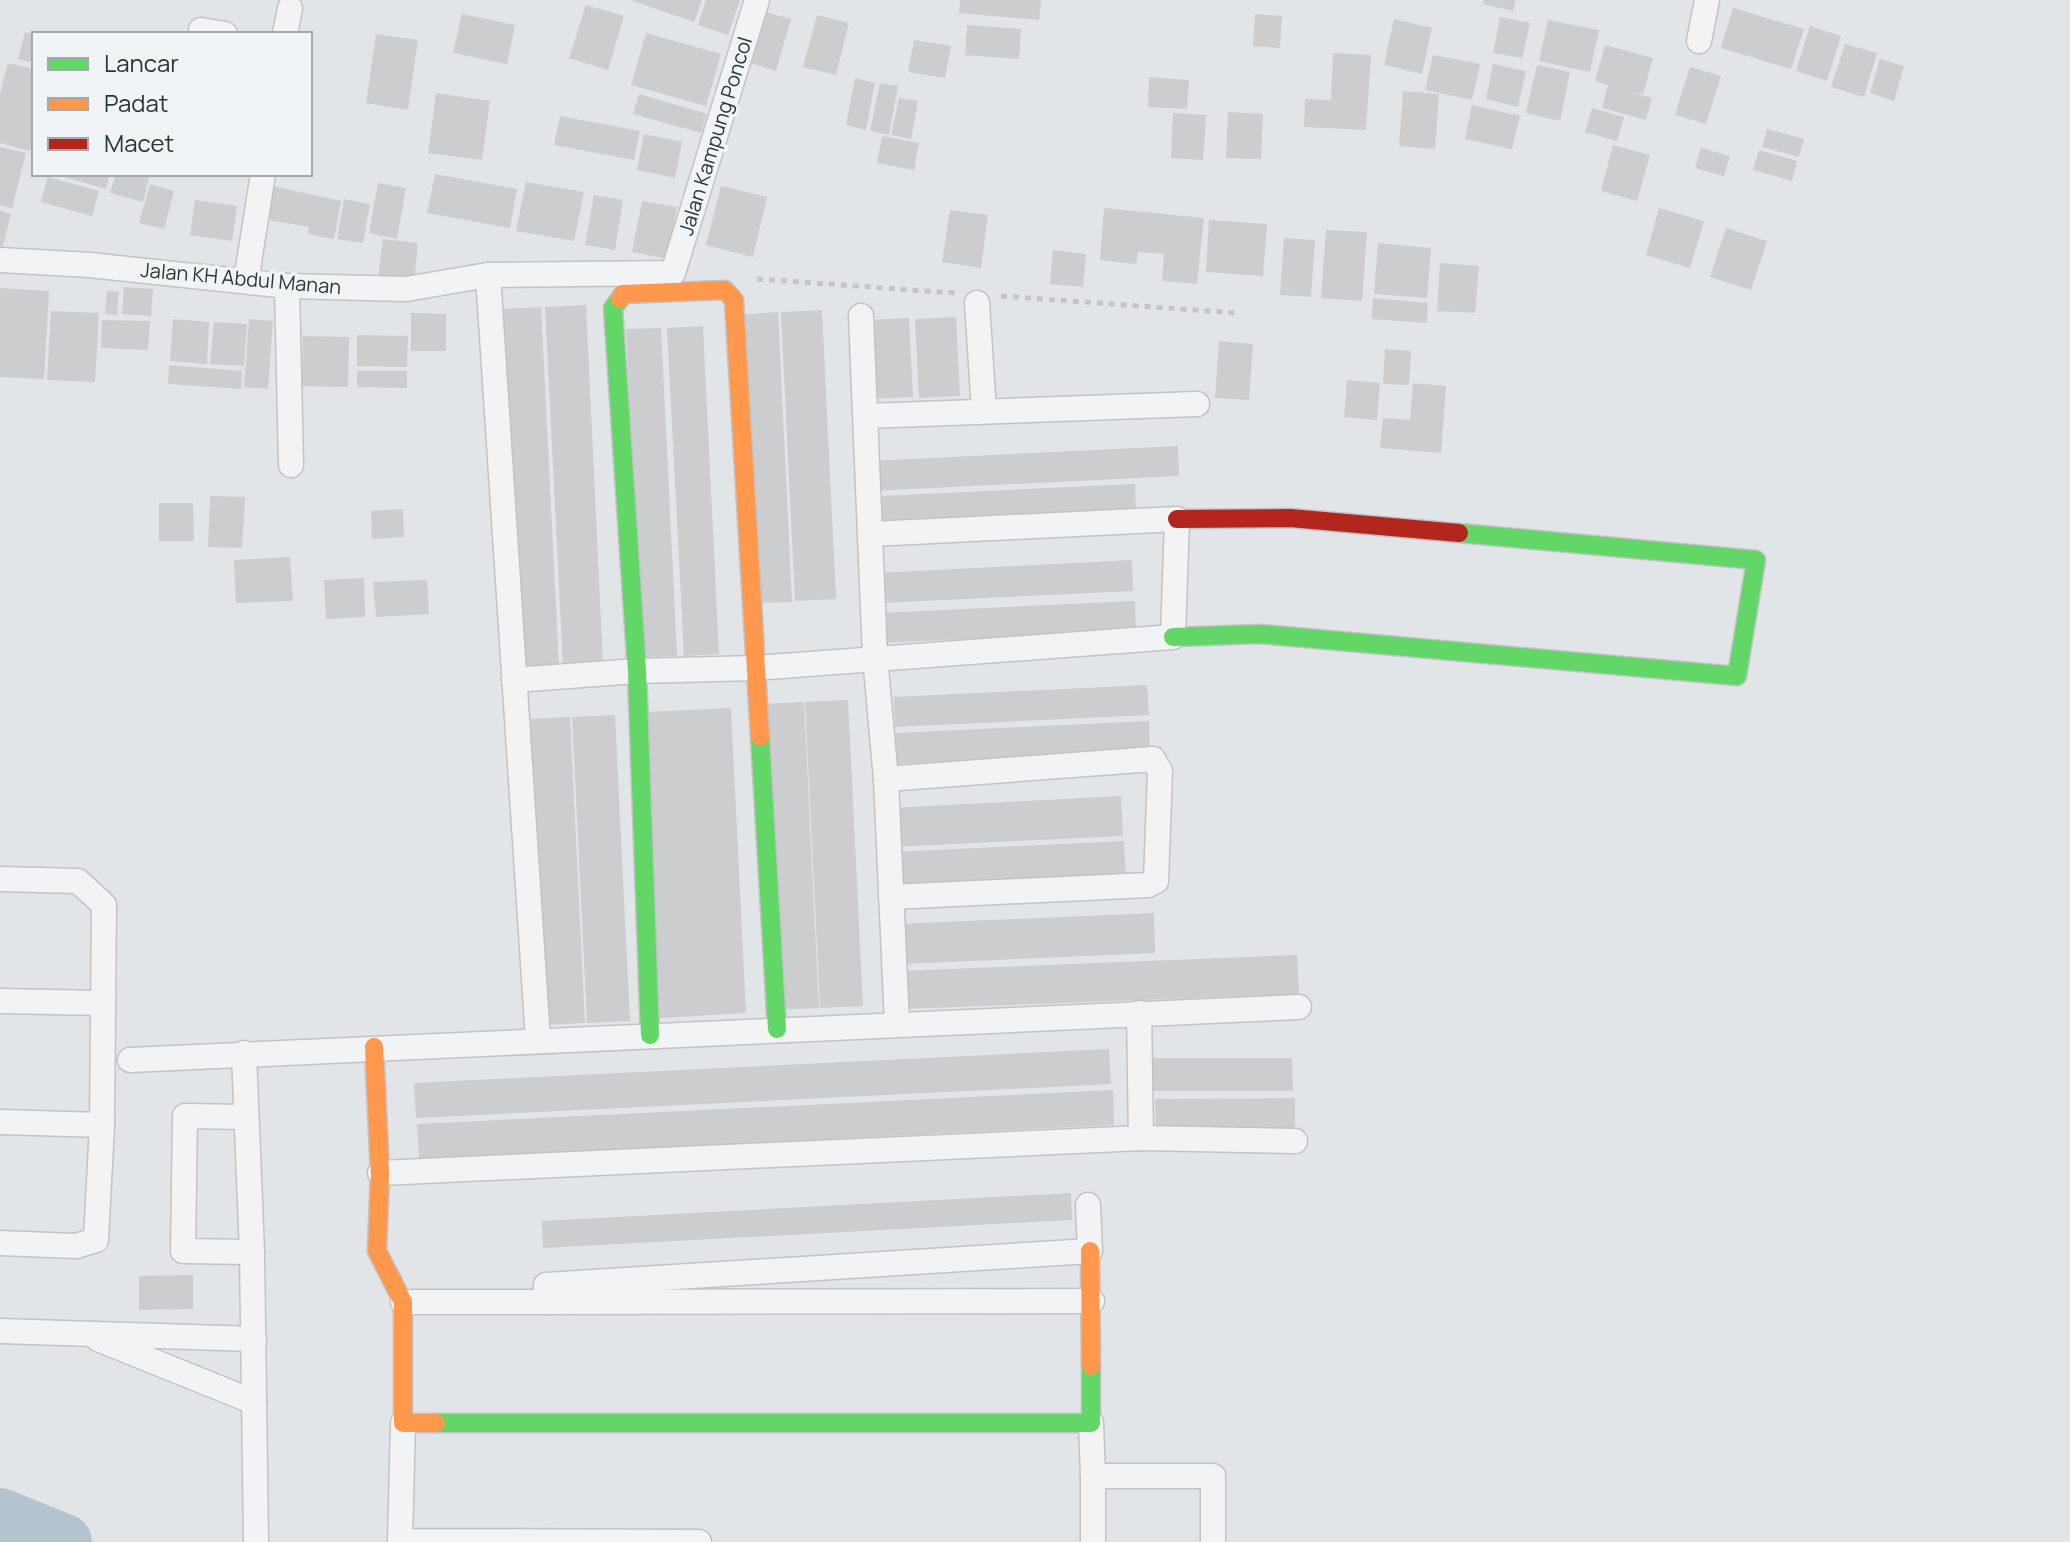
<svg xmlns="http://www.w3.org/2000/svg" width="2070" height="1542" font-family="Manrope,sans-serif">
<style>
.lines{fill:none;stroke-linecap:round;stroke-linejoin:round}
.river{stroke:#b4c4cf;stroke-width:56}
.building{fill:#cbcdcf}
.street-casing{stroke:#c1c3c5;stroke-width:27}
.fast-casing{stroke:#c1c3c5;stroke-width:21}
.slow-casing{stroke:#c1c3c5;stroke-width:21}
.jam-casing{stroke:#c1c3c5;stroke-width:21}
.path{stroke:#c3c5c7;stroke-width:5;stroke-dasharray:6 6;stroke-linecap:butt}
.street{stroke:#f2f3f4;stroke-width:24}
.fast{stroke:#63d668;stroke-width:18}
.slow{stroke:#ff974d;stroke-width:18}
.jam{stroke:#b3261e;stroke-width:18}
.labels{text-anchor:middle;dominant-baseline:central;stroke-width:7;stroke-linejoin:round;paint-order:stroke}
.street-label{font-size:20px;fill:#2b353e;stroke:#f1f4f6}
</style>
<rect width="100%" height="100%" fill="#e2e5e7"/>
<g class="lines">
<!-- river -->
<polyline class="river" points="0,1516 64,1542"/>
</g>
<!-- building -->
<g class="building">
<polygon points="630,0 702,0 694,22"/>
<polygon points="706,0 740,0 728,35 698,25"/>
<polygon points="960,0 1041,0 1039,20 959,13"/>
<polygon points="1484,0 1516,0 1513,11 1483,4"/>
<polygon points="586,5 624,16 608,70 569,58"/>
<polygon points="1733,8 1804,29 1791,69 1721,48"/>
<polygon points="765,12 791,19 776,71 750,63"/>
<polygon points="462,14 515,25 507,64 453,53"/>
<polygon points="1255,14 1282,16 1280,48 1253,46"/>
<polygon points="817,15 849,23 836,75 803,67"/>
<polygon points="1500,17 1530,23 1522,58 1493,53"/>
<polygon points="1394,19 1432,28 1422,74 1384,65"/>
<polygon points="1548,20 1599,30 1590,72 1539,61"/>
<polygon points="967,25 1021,29 1019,59 965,55"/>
<polygon points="1810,26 1841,36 1827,81 1796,71"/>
<polygon points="25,32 34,34 34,63 18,59"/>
<polygon points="646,33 721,54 706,106 631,85"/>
<polygon points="376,34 418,40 408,110 366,103"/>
<polygon points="914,40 951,46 945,78 908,72"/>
<polygon points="1845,44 1877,53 1864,97 1831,87"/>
<polygon points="1605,45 1653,58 1643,94 1630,92 1652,98 1646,120 1602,108 1608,85 1595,81"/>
<polygon points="1333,53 1371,55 1366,130 1304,127 1305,99 1331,100"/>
<polygon points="1433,55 1480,64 1472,100 1425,90"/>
<polygon points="1880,59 1904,66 1894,101 1870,93"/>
<polygon points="8,63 34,69 34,135 30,151 0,143 0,94"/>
<polygon points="1493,64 1526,71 1518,107 1486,99"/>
<polygon points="1537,65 1570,72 1560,121 1526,113"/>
<polygon points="1690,67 1721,76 1706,124 1675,115"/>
<polygon points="1149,77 1189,80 1187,109 1148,107"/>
<polygon points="855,78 875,83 866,130 846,125"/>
<polygon points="880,83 898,86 889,135 870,131"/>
<polygon points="1403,91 1439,94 1435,149 1399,146"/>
<polygon points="436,93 490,101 482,160 428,153"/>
<polygon points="639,94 707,114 701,133 633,114"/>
<polygon points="899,98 918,101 911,139 891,135"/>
<polygon points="1472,105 1520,116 1512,149 1465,139"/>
<polygon points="1592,108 1624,117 1617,141 1585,132"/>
<polygon points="1228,112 1263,114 1261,159 1226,158"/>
<polygon points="1173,113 1206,115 1203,160 1171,158"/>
<polygon points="560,116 640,131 634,160 554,145"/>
<polygon points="1767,129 1804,139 1799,157 1762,147"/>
<polygon points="644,134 682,142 675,178 637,170"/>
<polygon points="882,136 919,143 914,170 877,163"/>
<polygon points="1613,145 1650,155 1637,201 1601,191"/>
<polygon points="0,147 26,153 12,208 0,205"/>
<polygon points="1701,148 1730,156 1724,176 1695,168"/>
<polygon points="1759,150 1797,161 1792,181 1753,170"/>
<polygon points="53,174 110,174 106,189"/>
<polygon points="116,174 150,174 143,202 110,193"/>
<polygon points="435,174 517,189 510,228 427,213"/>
<polygon points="48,177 99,191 92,216 41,202"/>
<polygon points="526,182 584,192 574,241 516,231"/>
<polygon points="378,183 406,188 397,239 369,233"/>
<polygon points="150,184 174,191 164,229 139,223"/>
<polygon points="268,185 341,201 334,239 308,234 309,227 262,219"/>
<polygon points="721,186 767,197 753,257 706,245"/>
<polygon points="594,195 623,200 615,250 585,245"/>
<polygon points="344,199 370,204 363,243 337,239"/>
<polygon points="195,200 237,206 232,241 190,235"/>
<polygon points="642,201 677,207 667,259 632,252"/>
<polygon points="1104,208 1204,218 1197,284 1162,281 1164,254 1138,252 1136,264 1100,260"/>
<polygon points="1659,208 1704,221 1690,268 1646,255"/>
<polygon points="950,210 988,215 981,268 942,262"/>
<polygon points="0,211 11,214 1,253 0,252"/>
<polygon points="1209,220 1267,224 1263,276 1206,272"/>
<polygon points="1726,228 1767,241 1751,290 1710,277"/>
<polygon points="1326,230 1367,232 1362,301 1321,298"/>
<polygon points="1284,238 1315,240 1311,297 1280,295"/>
<polygon points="383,239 418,243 414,283 378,279"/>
<polygon points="1378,243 1431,248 1427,298 1374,294"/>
<polygon points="1053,250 1086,254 1083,287 1050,284"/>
<polygon points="1440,263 1479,266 1475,313 1437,311"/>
<polygon points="124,287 153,289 151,316 122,314"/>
<polygon points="0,288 49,291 44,379 0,377"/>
<polygon points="107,291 119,292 117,315 105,314"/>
<polygon points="1373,298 1428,303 1427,323 1372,319"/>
<polygon points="586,305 603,664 563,666 545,307"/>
<polygon points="541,307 559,666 519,668 501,309"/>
<polygon points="822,310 836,599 795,601 781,312"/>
<polygon points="51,311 99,313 95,382 47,380"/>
<polygon points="778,312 792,602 756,603 737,315"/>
<polygon points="411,313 446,314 446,351 411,351"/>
<polygon points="956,317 960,396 919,398 915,319"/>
<polygon points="909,318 913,397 873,399 869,320"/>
<polygon points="173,319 209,322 207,364 170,361"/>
<polygon points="249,319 273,321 268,389 244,387"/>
<polygon points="102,320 150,321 148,350 101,348"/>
<polygon points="214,322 247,324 244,366 210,364"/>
<polygon points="703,326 719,654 684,656 667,328"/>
<polygon points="661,328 677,656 642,657 626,329"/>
<polygon points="357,335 408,336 407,367 357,366"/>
<polygon points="303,336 349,337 348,387 302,386"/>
<polygon points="1219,341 1253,344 1249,400 1215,398"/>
<polygon points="1385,349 1411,351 1409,385 1383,384"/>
<polygon points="169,365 242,371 241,389 168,384"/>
<polygon points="357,371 407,371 407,388 357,387"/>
<polygon points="1347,380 1380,383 1377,420 1344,417"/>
<polygon points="1413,383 1446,386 1441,453 1380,448 1383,418 1410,420"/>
<polygon points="1178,446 1179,476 871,491 869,461"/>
<polygon points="1135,484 1136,514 883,527 881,496"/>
<polygon points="210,496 245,497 242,548 208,547"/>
<polygon points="159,503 193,503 194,541 159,541"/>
<polygon points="403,509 404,537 372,539 371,511"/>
<polygon points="290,557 293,601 236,603 234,560"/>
<polygon points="1132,560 1133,591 880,603 878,573"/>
<polygon points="364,578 365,617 326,619 324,580"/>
<polygon points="427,580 429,614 376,617 373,582"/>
<polygon points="1135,601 1136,631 883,643 881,613"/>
<polygon points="1147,685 1149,715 895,727 894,697"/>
<polygon points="848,700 863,1006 820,1008 805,702"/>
<polygon points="804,702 819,1008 776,1010 761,704"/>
<polygon points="731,708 746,1013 660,1018 645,712"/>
<polygon points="615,715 630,1021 587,1023 572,717"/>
<polygon points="570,717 585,1023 543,1025 528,719"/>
<polygon points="1149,721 1150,751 897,764 896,733"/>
<polygon points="1121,796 1123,836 893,847 891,808"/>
<polygon points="1124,841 1126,880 896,891 895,852"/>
<polygon points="1154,913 1155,953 900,964 898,924"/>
<polygon points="1297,955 1299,994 903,1009 900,971"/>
<polygon points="1109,1049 1111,1084 416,1118 414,1083"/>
<polygon points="1153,1058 1292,1058 1293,1091 1153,1091"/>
<polygon points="1113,1090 1114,1125 419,1159 417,1124"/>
<polygon points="1295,1098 1295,1131 1156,1131 1155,1099"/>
<polygon points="1071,1193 1072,1220 543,1248 542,1221"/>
<polygon points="193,1275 193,1309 139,1310 139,1276"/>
</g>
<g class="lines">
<!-- street casing -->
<g class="street-casing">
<g id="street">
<polyline points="201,34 201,30 225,34"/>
<polyline points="285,34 290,8"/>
<polyline points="1699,41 1707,0"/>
<polyline points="0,260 90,265 287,286 406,289 488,275 673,273 757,0"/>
<polyline points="488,275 538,1040"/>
<polyline points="246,281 263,174"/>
<polyline points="287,286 291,465"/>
<polyline points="977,303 984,411"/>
<polyline points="861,316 875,657 886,779 897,1024"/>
<polyline points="866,416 1197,404"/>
<polyline points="514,680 637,671 756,668 1173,637 1177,519 872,534"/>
<polyline points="886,779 1153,759 1160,771 1156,881 1148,885 891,897"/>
<polyline points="0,879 78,881 104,905 102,1125 96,1240 76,1246 0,1243"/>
<polyline points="0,1001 102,1003"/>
<polyline points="1139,1013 1141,1138"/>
<polyline points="244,1053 252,1252 256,1542"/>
<polyline points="130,1060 1299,1007"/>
<polyline points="245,1117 185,1116 183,1251 252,1252"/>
<polyline points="0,1122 102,1125"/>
<polyline points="380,1173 1141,1138 1295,1141"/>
<polyline points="1088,1205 1090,1251 546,1285 547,1302 1092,1301"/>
<polyline points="403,1302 547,1302"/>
<polyline points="0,1331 254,1339"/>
<polyline points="98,1339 254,1402"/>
<polyline points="403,1423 400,1541 699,1542"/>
<polyline points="1091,1423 1093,1476 1213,1476 1213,1542"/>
<polyline points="1093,1542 1093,1476"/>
</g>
</g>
<!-- fast casing -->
<g class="fast-casing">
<g id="fast">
<polyline points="620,299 613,308 637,671 650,1035"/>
<polyline points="1173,637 1260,634 1737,676 1756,560 1459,533"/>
<polyline points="760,737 777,1029"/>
<polyline points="436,1423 1091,1423 1091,1366"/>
</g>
</g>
<!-- slow casing -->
<g class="slow-casing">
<g id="slow">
<polyline points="620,299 623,294 725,290 734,300 760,737"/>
<polyline points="374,1047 380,1173 377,1251 403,1302 403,1423 436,1423"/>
<polyline points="1090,1251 1091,1366"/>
</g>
</g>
<!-- jam casing -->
<g class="jam-casing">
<polyline id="jam" points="1177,519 1290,518 1459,533"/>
</g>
<!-- path -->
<g class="path">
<polyline points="757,279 955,293"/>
<polyline points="1001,296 1236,313"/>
</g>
<!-- street -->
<use href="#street" class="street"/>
<!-- fast -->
<use href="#fast" class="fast"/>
<!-- slow -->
<use href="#slow" class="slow"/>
<!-- jam -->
<use href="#jam" class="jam"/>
</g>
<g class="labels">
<!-- street labels -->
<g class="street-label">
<text transform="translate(715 136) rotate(-73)">Jalan Kampung Poncol</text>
<text transform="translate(241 278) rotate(5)">Jalan KH Abdul Manan</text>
</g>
</g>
<!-- legend -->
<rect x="32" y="32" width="280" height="144" fill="#f1f4f6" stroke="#a2a8ac" stroke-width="2"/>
<rect x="48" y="58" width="40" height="12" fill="#63d668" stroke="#a2a8ac" stroke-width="2"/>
<text x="104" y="72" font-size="24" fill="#2b353e">Lancar</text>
<rect x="48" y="98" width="40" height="12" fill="#ff974d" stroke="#a2a8ac" stroke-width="2"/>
<text x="104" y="112" font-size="24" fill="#2b353e">Padat</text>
<rect x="48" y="138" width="40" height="12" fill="#b3261e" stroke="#a2a8ac" stroke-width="2"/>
<text x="104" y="152" font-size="24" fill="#2b353e">Macet</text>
</svg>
